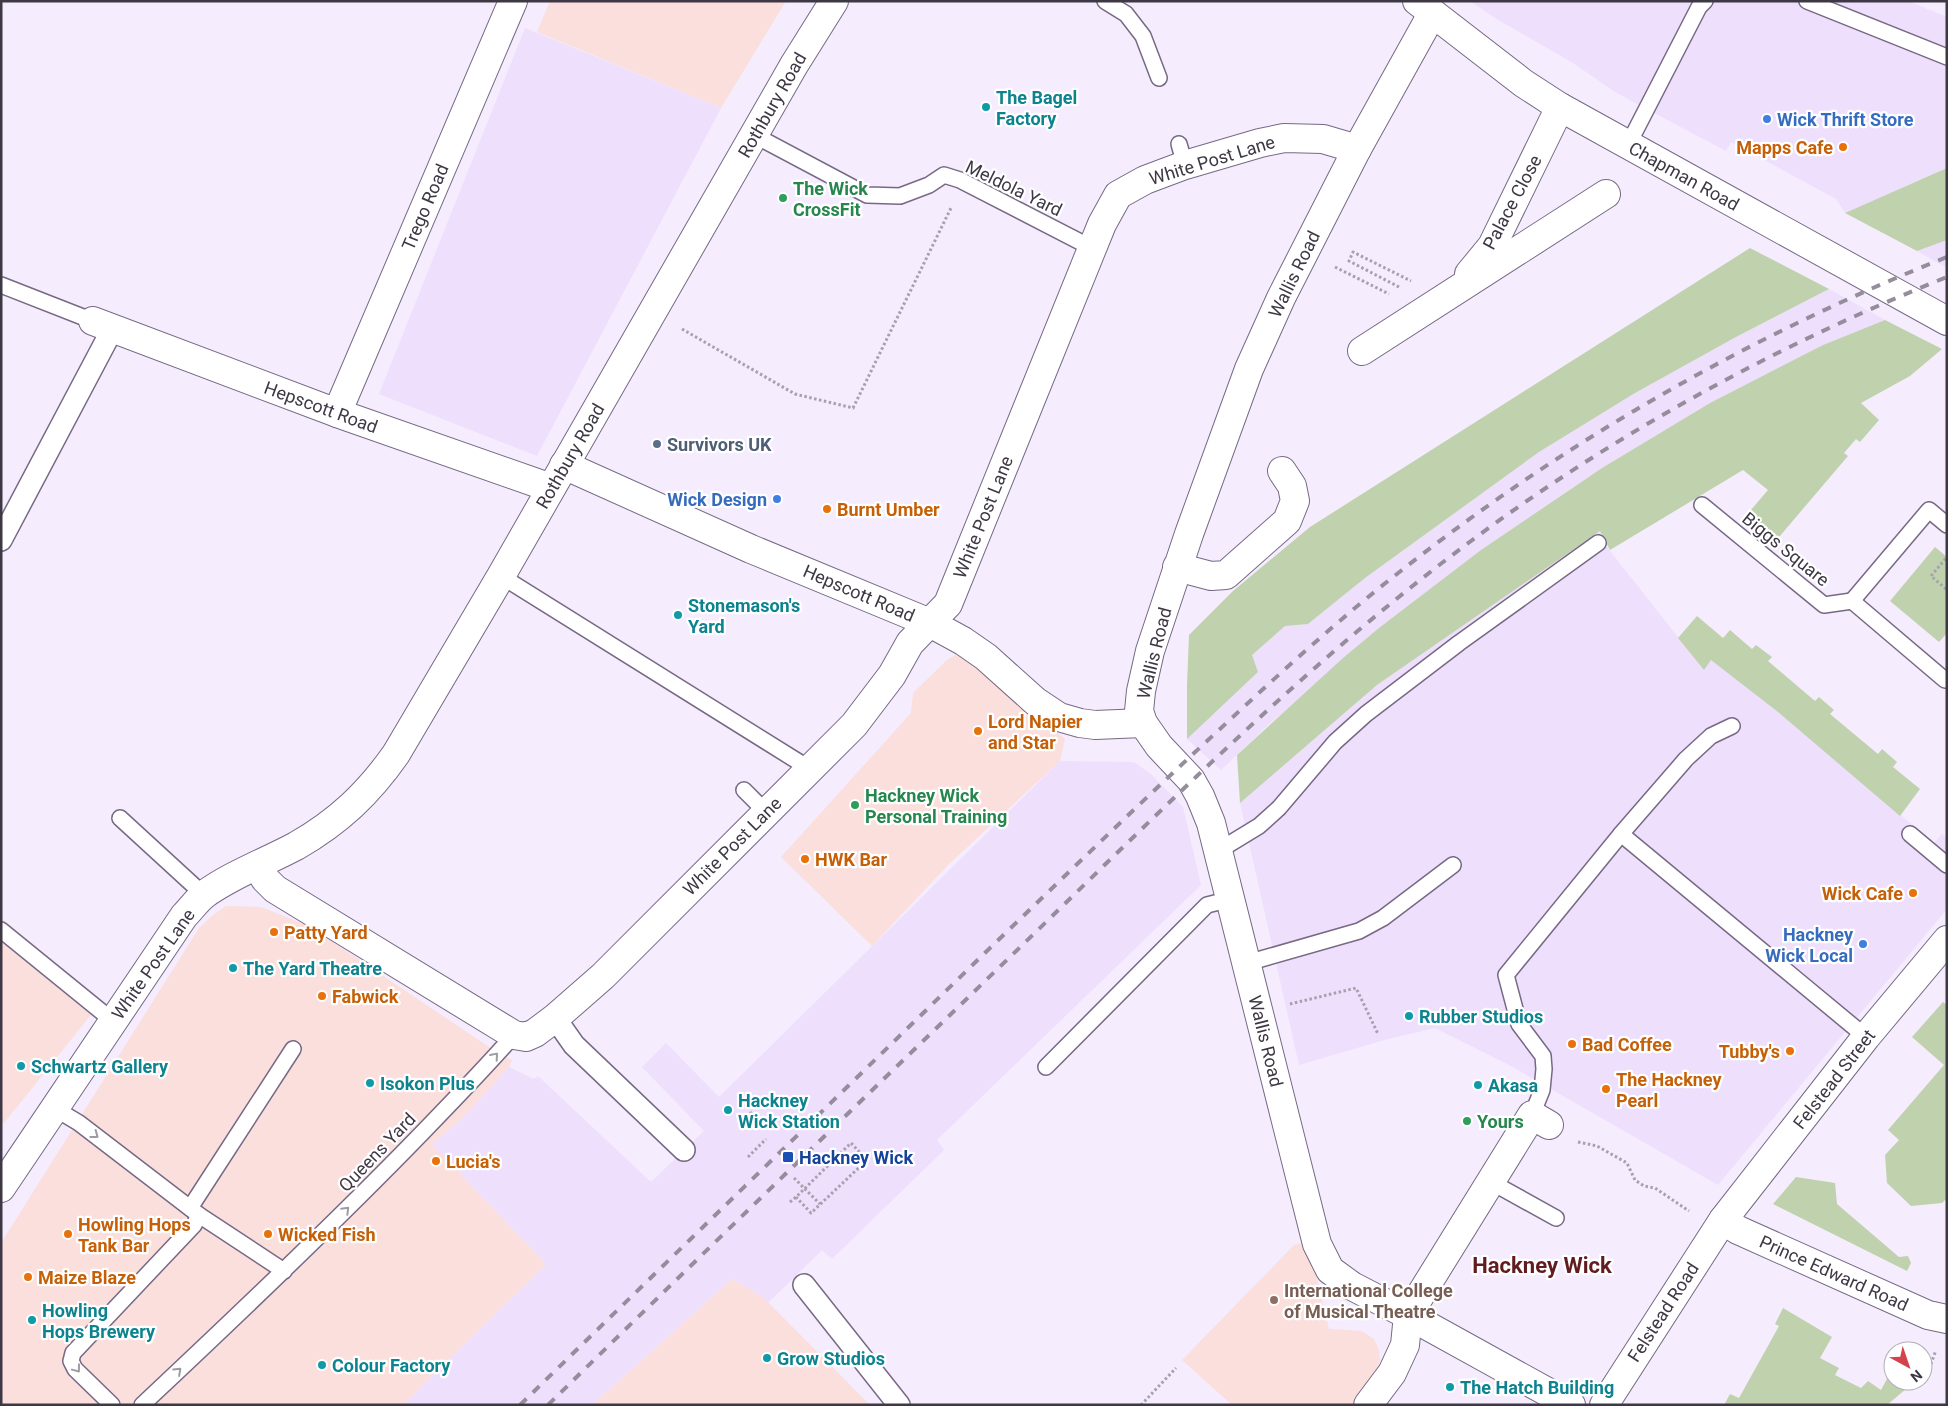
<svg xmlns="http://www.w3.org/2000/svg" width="1948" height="1406" font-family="Roboto,sans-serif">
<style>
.commercial{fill:#fadfdd}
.built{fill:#eedffd}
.green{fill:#bfd2ad}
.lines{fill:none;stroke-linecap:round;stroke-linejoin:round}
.service-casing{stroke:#776984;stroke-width:18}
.pedestrian-casing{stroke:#776984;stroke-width:24}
.minor-casing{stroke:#776984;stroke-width:30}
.tertiary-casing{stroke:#776984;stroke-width:30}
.path{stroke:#a7a0af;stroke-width:3;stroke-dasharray:2.5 2.5;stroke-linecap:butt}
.service{stroke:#fff;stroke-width:15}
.pedestrian{stroke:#fff;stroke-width:21}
.minor{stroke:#fff;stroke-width:28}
.tertiary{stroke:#fff;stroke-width:28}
.rail{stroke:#958d9c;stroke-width:4;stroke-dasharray:9 9;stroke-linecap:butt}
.oneway{stroke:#9e9ca2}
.culture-dot{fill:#0f9aa8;stroke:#fff;stroke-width:2}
.shop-dot{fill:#3f7fe0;stroke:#fff;stroke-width:2}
.food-dot{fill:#e8710a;stroke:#fff;stroke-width:2}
.leisure-dot{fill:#2e9e5b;stroke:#fff;stroke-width:2}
.service-dot{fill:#5c6f8a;stroke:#fff;stroke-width:2}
.transit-dot{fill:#1a4fb4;stroke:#fff;stroke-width:2}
.education-dot{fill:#8d6e63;stroke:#fff;stroke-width:2}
.labels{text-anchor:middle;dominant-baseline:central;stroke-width:4.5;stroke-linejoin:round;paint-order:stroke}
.culture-label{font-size:18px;font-weight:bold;fill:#0d838f;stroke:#fff;text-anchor:start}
.street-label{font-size:18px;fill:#3e3844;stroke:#fff}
.shop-label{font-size:18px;font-weight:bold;fill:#366cbe;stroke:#fff;text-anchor:end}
.food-label{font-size:18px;font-weight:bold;fill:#c56008;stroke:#fff;text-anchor:start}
.leisure-label{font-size:18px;font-weight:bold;fill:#27864d;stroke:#fff;text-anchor:start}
.service-label{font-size:18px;font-weight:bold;fill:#4e5e75;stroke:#fff;text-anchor:start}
.transit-label{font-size:18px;font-weight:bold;fill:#164399;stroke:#fff;text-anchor:start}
.education-label{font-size:18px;font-weight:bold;fill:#785e54;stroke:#fff;text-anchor:start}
.district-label{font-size:22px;font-weight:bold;fill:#611c20;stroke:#fff}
</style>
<rect width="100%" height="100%" fill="#f5ecfe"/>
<!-- commercial -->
<g class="commercial">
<polygon points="550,1 786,1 721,108 537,32"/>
<polygon points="955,655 966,656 1065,739 1060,761 949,864 872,946 781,857 911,713 913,693 947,660"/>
<polygon points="226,906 261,907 309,926 498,1053 512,1060 509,1067 464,1117 432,1144 546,1264 403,1405 1,1405 1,1243 199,928 213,915"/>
<polygon points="1,918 102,1001 4,1123 1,1122"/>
<polygon points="1308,1241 1329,1329 1362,1331 1374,1339 1379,1350 1380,1360 1376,1375 1354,1405 1232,1405 1182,1360 1294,1245"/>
<polygon points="732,1279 762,1296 870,1405 592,1405"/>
</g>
<!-- built -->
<g class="built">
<polygon points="1470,1 1908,1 1947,17 1947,168 1845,213 1836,199 1731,142 1726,151 1639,105 1615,92 1573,63 1495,18"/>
<polygon points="525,28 721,108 537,456 379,394"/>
<polygon points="1947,240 1947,268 1917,251"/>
<polygon points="1829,289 1885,320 1823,345 1710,403 1602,468 1481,550 1268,725 1221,770 1187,739 1258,672 1251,655 1285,626 1308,624 1365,578 1539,452 1635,393 1736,337"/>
<polygon points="1600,531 1610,551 1704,670 1711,659 1778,712 1934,843 1942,834 1947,838 1947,909 1718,1185 1511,1066 1435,1028 1388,1039 1299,1065 1240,803 1377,685"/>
<polygon points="1060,761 1134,762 1151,774 1183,807 1201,885 937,1140 944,1150 832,1259 822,1250 768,1303 761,1296 732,1279 592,1405 403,1405 546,1264 432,1144 464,1117 509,1067 534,1079 538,1076 651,1182 704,1131 642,1067 666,1043 719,1097"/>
</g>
<!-- green -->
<g class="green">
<polygon points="1947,168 1947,240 1917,251 1845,213"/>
<polygon points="1750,248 1829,289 1736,337 1635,393 1539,452 1365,578 1308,624 1285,626 1252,655 1258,672 1187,739 1187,685 1189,635 1233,591 1310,527"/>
<polygon points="1885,320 1942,349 1910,376 1861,403 1879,420 1860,442 1856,439 1844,453 1848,456 1773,544 1744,518 1768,490 1743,470 1610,550 1600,531 1377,685 1240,803 1237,755 1343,658 1379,628 1481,550 1602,468 1710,403 1823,345"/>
<polygon points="1935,547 1947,557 1947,633 1939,642 1890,601"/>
<polygon points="1697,616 1723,638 1730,630 1752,649 1756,645 1772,657 1768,661 1815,701 1819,697 1834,710 1830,714 1878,754 1882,749 1897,762 1893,767 1920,789 1900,816 1778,712 1711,660 1704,670 1678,638"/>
<polygon points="1943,1002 1947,1005 1947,1198 1942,1203 1911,1206 1887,1183 1885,1155 1899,1140 1888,1130 1944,1065 1912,1037"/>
<polygon points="1796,1177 1835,1183 1837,1204 1899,1257 1908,1256 1911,1263 1907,1271 1773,1204"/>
<polygon points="1783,1308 1832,1337 1820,1358 1839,1368 1835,1375 1861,1388 1868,1381 1881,1390 1888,1377 1906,1389 1887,1405 1724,1405 1730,1394 1739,1398 1779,1326 1775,1324"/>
</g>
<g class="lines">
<!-- service casing -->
<g class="service-casing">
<g id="service">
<polyline points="1105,1 1126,14 1143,36 1159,78"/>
<polyline points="1807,1 1947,57"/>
<polyline points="754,135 867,195 900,196 929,185 944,175 960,180 1092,248"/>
<polyline points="1179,144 1185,165"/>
<polyline points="1628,145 1699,7 1705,1"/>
<polyline points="1,285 93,321"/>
<polyline points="1702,505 1824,605 1852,601 1945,680 1947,678"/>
<polyline points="501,576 810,769"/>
<polyline points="1852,601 1929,510 1947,525"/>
<polyline points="744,790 766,812"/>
<polyline points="120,818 204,895"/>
<polyline points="1621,834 1866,1037"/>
<polyline points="1910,834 1947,865"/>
<polyline points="1218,851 1259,826 1279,808 1335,742 1366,714 1459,643 1598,543"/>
<polyline points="1,930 113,1021"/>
<polyline points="1247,963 1359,931 1383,918 1453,865"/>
<polyline points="1046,1067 1207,905 1231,899"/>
<polyline points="54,1108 79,1123 199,1215 284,1271"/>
<polyline points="1532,1115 1542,1090 1544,1069 1543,1056 1519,1024 1506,975 1621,834 1686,759 1711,736 1732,726"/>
<polyline points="1491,1182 1556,1218"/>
<polyline points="190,1208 293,1049"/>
<polyline points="112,1405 75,1369 71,1361 73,1353 194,1225 199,1215"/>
<path d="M 142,1405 C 238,1315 332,1226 423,1132 C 454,1100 485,1068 514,1035"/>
</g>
</g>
<!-- pedestrian casing -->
<g class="pedestrian-casing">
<g id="pedestrian">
<polyline points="1,540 113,328"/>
<polyline points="555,1018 574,1045 684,1150"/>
<polyline points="804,1285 899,1405"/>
</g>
</g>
<!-- minor casing -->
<g class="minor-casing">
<g id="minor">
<polyline points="1469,274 1492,246 1560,107"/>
<polyline points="93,321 337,413 551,488"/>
<polyline points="1362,351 1606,194"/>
<polyline points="337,413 513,1"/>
<polyline points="564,465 751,549 930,623 963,641 986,657 1035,701 1059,717 1080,723 1095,725 1143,723"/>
<polyline points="1177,567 1211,576 1226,575 1287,521 1295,501 1292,486 1282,471"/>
<polyline points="257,866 265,879 275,889 514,1035 526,1037 535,1033 555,1018 603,976 854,725 892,675 910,643 948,604 1102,224 1118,195 1145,180 1185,165 1260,143 1284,138 1323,139 1357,149"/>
<polyline points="1723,1220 1738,1230 1928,1315 1947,1319"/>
<polyline points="1368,1405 1392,1373 1405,1345 1408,1315 1532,1115 1549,1125"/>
</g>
</g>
<!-- tertiary casing -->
<g class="tertiary-casing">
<g id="tertiary">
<polyline points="1417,1 1523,83 1560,107 1947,321"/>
<polyline points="1432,14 1357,149 1281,298 1249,369 1189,534 1150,651 1141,691 1139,711 1143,723 1159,746 1191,780 1200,796 1211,823 1317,1244 1330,1270 1352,1286 1408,1315 1571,1405"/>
<path d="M 1,1188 L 184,916 C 191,909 197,900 205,894 C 233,874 266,862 296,846 C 338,822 368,794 396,754 L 501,576 L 794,65 L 834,1"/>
<polyline points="1604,1405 1723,1220 1866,1037 1947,940"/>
</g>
</g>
<!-- path -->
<g class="path">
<polyline points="1335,267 1389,294"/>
<polyline points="1399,287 1349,261 1353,252 1411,281"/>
<polyline points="682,329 795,394 853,408 952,206"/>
<polyline points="1946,589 1931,576 1947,557"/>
<polyline points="1290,1004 1356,988 1378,1034"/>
<polyline points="750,1112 760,1122"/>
<polyline points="1578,1142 1597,1146 1627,1163 1635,1180 1644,1186 1655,1188 1689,1211"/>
<polyline points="748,1157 766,1139"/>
<polyline points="794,1178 820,1204"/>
<polyline points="790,1202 796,1197 851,1143 867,1160 811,1213 796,1197"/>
<polyline points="1924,1383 1936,1350"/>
<polyline points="1141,1405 1176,1368"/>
</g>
<!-- service -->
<use href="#service" class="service"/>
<!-- pedestrian -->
<use href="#pedestrian" class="pedestrian"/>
<!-- minor -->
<use href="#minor" class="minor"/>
<!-- tertiary -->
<use href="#tertiary" class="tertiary"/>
<!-- rail -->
<g class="rail">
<path d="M 520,1405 C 677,1252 835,1099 992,946 C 1068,873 1143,800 1220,729 C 1279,674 1339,619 1402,570 C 1567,440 1751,335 1947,257"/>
<path d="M 548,1405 C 702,1254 857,1105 1012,955 C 1160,812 1305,664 1471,541 C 1616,433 1779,344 1947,277"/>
</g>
</g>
<!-- one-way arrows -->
<defs><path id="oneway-chevron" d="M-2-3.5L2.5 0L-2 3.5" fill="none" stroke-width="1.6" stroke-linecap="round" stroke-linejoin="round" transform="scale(1.25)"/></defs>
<g class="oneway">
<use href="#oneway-chevron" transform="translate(495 1056) rotate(-49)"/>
<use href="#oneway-chevron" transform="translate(95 1135) rotate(37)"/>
<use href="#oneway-chevron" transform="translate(346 1210) rotate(-45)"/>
<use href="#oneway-chevron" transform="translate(77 1369) rotate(53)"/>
<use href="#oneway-chevron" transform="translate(178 1371) rotate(-43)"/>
</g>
<!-- markers -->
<g class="culture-dot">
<circle cx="986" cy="107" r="5"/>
<circle cx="678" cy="615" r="5"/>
<circle cx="233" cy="968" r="5"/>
<circle cx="1409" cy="1016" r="5"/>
<circle cx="21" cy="1066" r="5"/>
<circle cx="370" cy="1083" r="5"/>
<circle cx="1478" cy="1085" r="5"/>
<circle cx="728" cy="1110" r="5"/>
<circle cx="32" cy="1320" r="5"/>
<circle cx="767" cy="1358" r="5"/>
<circle cx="322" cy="1365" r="5"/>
<circle cx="1450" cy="1387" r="5"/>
</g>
<g class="shop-dot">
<circle cx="1767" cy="119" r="5"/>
<circle cx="777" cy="499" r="5"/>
<circle cx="1863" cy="944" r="5"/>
</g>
<g class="food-dot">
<circle cx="1843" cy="147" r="5"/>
<circle cx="827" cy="509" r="5"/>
<circle cx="978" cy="731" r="5"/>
<circle cx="805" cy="859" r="5"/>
<circle cx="1913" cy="893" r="5"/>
<circle cx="274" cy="932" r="5"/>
<circle cx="322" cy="996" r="5"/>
<circle cx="1572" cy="1044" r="5"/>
<circle cx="1790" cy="1051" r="5"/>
<circle cx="1606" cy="1089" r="5"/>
<circle cx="436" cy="1161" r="5"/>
<circle cx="68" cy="1234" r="5"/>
<circle cx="268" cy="1234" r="5"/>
<circle cx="28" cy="1277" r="5"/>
</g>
<g class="leisure-dot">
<circle cx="783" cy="198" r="5"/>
<circle cx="855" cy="805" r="5"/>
<circle cx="1467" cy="1121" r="5"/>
</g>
<circle class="service-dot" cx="657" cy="444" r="5"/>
<rect class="transit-dot" x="782" y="1151" width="12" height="12" rx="2.5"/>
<circle class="education-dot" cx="1274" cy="1300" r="5"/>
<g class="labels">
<!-- culture labels -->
<g class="culture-label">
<text x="996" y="97">The Bagel<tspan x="996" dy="21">Factory</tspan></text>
<text x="688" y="605">Stonemason's<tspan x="688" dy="21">Yard</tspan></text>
<text x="243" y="968">The Yard Theatre</text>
<text x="1419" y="1016">Rubber Studios</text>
<text x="31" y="1066">Schwartz Gallery</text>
<text x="380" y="1083">Isokon Plus</text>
<text x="1488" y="1085">Akasa</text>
<text x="738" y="1100">Hackney<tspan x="738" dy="21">Wick Station</tspan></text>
<text x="42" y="1310">Howling<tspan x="42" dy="21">Hops Brewery</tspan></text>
<text x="777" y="1358">Grow Studios</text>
<text x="332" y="1365">Colour Factory</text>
<text x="1460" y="1387">The Hatch Building</text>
</g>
<!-- street labels -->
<g class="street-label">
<text transform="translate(772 105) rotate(-60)">Rothbury Road</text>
<text transform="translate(1212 160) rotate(-17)">White Post Lane</text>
<text transform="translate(1684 176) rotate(29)">Chapman Road</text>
<text transform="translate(1014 188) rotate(26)">Meldola Yard</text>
<text transform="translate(1512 202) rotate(-62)">Palace Close</text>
<text transform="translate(425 207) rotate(-67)">Trego Road</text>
<text transform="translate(1294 274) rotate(-64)">Wallis Road</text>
<text transform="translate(321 407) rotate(20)">Hepscott Road</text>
<text transform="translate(570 456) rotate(-60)">Rothbury Road</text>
<text transform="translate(983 517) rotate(-68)">White Post Lane</text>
<text transform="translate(1786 549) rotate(39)">Biggs Square</text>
<text transform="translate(859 593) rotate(23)">Hepscott Road</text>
<text transform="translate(1154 653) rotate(-76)">Wallis Road</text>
<text transform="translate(732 846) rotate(-45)">White Post Lane</text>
<text transform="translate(153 964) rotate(-55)">White Post Lane</text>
<text transform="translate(1266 1041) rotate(76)">Wallis Road</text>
<text transform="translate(1834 1079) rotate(-52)">Felstead Street</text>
<text transform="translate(377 1152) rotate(-46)">Queens Yard</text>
<text transform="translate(1834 1273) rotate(24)">Prince Edward Road</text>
<text transform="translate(1663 1312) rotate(-57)">Felstead Road</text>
</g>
<!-- shop labels -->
<g class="shop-label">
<text x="1777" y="119" text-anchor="start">Wick Thrift Store</text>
<text x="767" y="499">Wick Design</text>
<text x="1853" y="934">Hackney<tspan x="1853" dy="21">Wick Local</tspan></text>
</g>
<!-- food labels -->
<g class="food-label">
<text x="1833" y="147" text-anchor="end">Mapps Cafe</text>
<text x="837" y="509">Burnt Umber</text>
<text x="988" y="721">Lord Napier<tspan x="988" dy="21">and Star</tspan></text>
<text x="815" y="859">HWK Bar</text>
<text x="1903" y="893" text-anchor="end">Wick Cafe</text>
<text x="284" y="932">Patty Yard</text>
<text x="332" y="996">Fabwick</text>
<text x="1582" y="1044">Bad Coffee</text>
<text x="1780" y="1051" text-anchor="end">Tubby's</text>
<text x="1616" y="1079">The Hackney<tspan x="1616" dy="21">Pearl</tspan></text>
<text x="446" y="1161">Lucia's</text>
<text x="78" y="1224">Howling Hops<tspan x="78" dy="21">Tank Bar</tspan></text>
<text x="278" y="1234">Wicked Fish</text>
<text x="38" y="1277">Maize Blaze</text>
</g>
<!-- leisure labels -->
<g class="leisure-label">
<text x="793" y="188">The Wick<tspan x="793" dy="21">CrossFit</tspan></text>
<text x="865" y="795">Hackney Wick<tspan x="865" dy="21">Personal Training</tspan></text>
<text x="1477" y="1121">Yours</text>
</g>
<!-- service labels -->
<g class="service-label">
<text x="667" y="444">Survivors UK</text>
</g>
<!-- transit labels -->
<g class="transit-label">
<text x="799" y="1157">Hackney Wick</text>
</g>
<!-- education labels -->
<g class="education-label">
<text x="1284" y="1290">International College<tspan x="1284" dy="21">of Musical Theatre</tspan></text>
</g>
<!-- district labels -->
<g class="district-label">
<text x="1542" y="1265">Hackney Wick</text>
</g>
</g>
<!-- border -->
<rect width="1948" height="1406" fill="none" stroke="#3e3844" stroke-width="5"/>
<!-- north arrow -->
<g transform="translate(1908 1366) rotate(140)"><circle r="24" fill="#ffffff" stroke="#b2afb4"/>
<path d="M0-4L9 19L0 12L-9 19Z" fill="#d3434e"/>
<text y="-8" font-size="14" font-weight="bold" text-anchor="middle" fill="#3e3844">N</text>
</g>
</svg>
